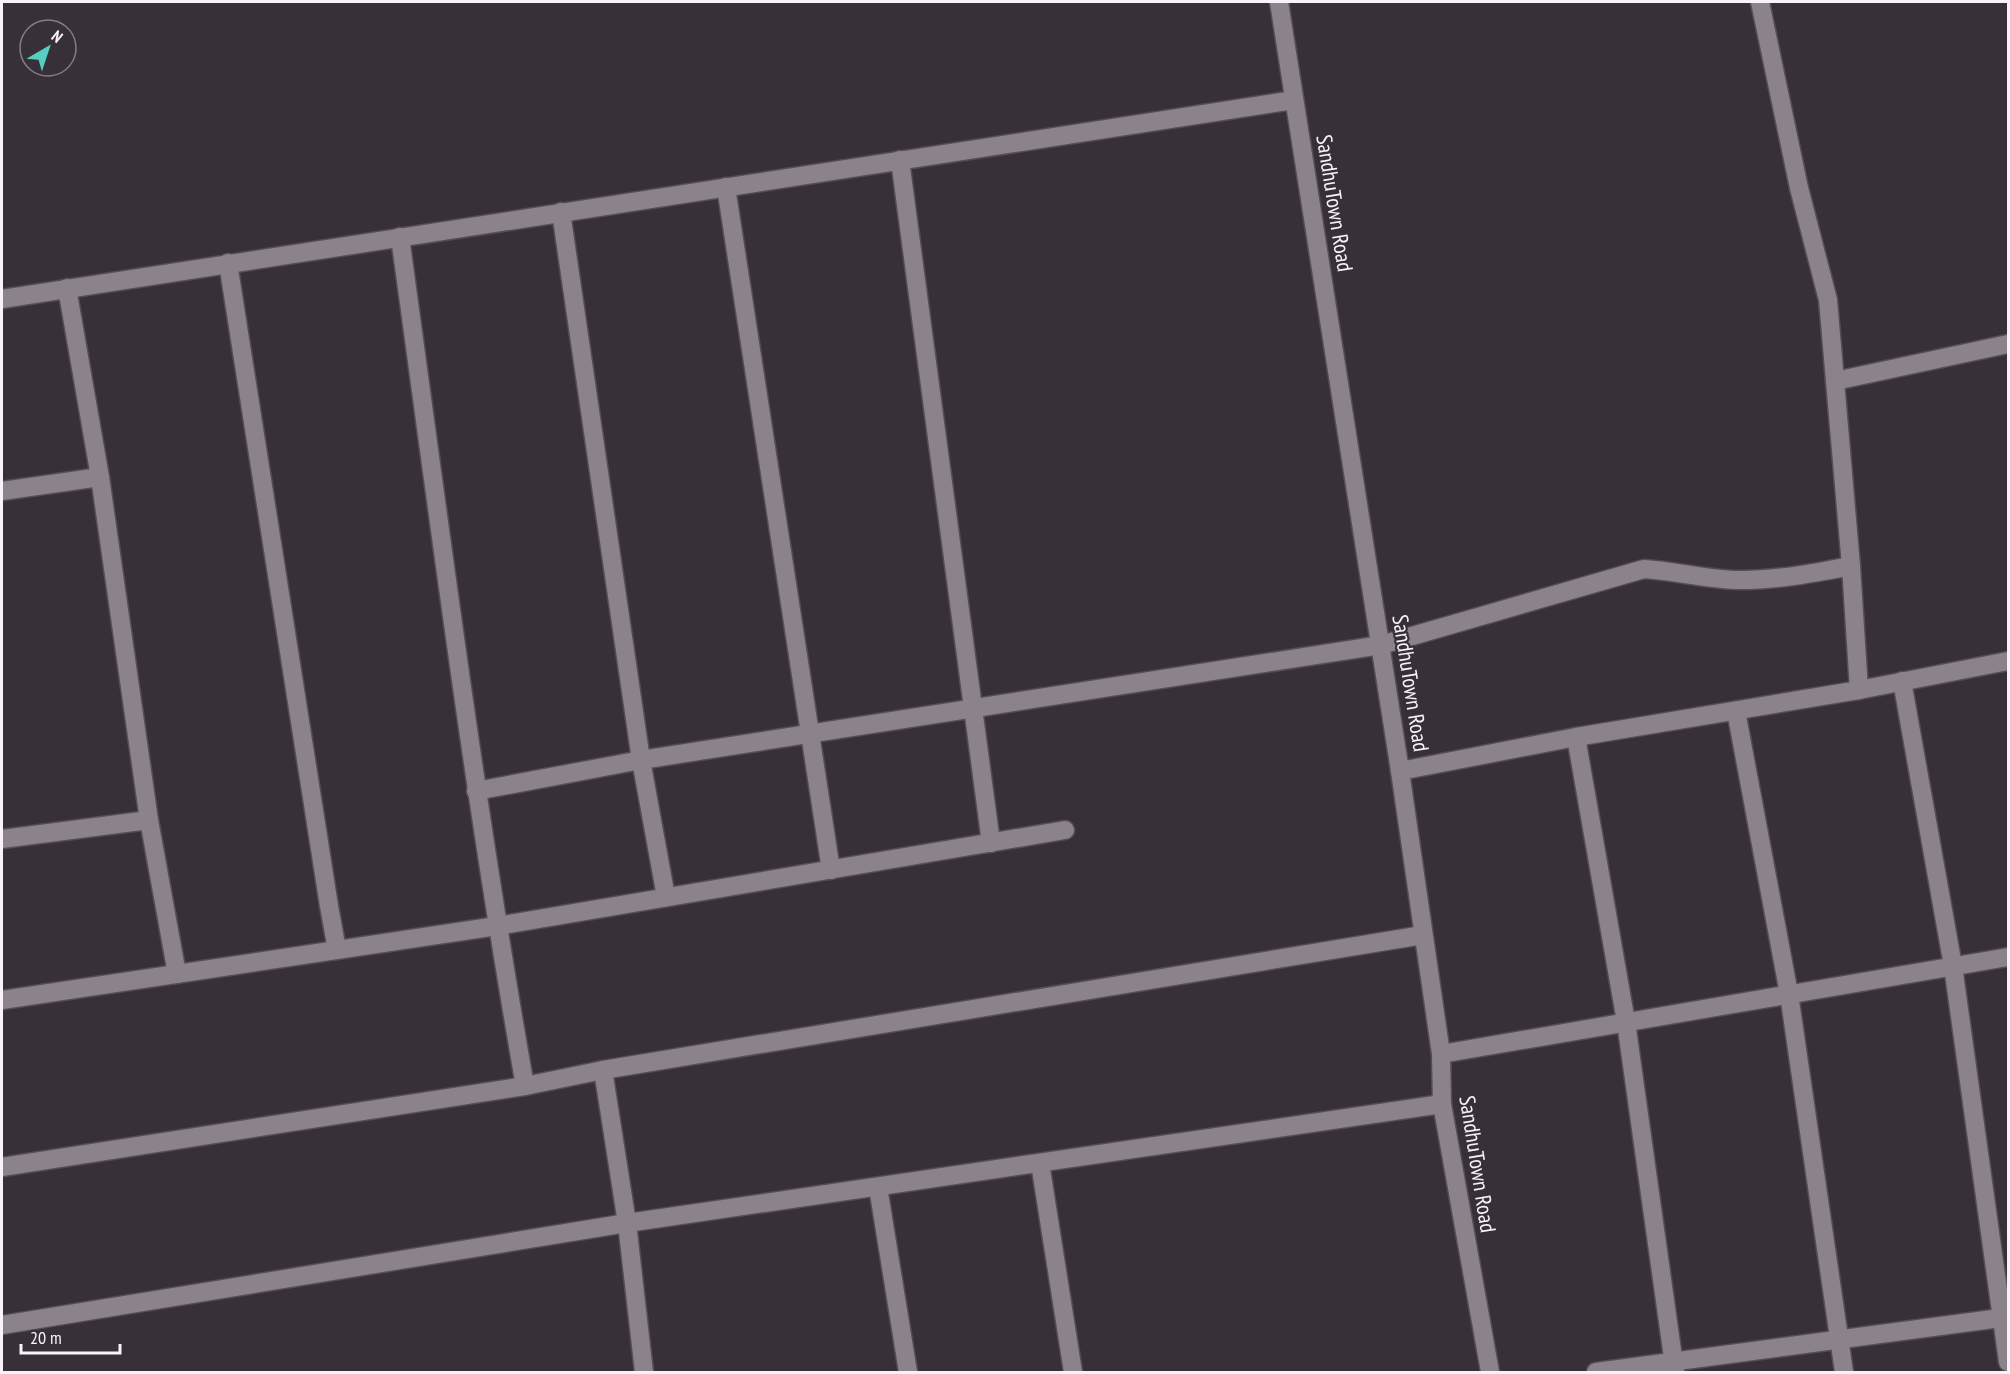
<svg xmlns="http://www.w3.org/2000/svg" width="2010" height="1374" font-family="'PT Sans Narrow',sans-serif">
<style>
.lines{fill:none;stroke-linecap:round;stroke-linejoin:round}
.minor-casing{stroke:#534d54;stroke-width:21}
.minor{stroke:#8b828c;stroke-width:18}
.labels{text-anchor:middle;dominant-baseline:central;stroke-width:4.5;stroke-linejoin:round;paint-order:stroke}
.street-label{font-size:22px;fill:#f8f3f9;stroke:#373038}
</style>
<rect width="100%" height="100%" fill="#373038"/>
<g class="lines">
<!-- minor casing -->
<g class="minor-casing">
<g id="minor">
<polyline points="1279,2 1400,771 1441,1054 1442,1104 1490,1372"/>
<polyline points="1760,2 1799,188 1828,300 1851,566 1859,690"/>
<polyline points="900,160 991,843"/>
<polyline points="726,187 831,870"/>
<polyline points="561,212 641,760 666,897"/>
<path d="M 400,237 C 439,520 475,804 525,1086"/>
<polyline points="228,263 329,906 337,950"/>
<polyline points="2,299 1294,100"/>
<polyline points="1835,381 2008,344"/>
<polyline points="2,491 100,477"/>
<polyline points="1902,681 1953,966 2008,1362"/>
<polyline points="1736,711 1789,994 1844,1372"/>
<polyline points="1576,737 1626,1022 1675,1372"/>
<polyline points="1400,771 1576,737 1859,690 2008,661"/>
<path d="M 476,791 L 641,760 L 1381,645 L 1644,569 C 1677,571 1708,580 1741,580 C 1778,580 1814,573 1851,566"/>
<polyline points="149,820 177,974"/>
<polyline points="2,839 149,820 100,477 67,288"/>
<polyline points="2,1000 497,926 1065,830"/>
<polyline points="1441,1054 2008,957"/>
<polyline points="603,1070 627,1223 644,1372"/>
<polyline points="1040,1163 1073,1372"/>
<polyline points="2,1167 525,1086 603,1070 1423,935"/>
<polyline points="878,1187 908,1372"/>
<polyline points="2,1325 627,1223 1442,1104"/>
<polyline points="1596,1372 2008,1317"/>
</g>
</g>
<!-- minor -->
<use href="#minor" class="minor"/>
</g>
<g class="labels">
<!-- street labels -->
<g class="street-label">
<text transform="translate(1335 203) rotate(81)">SandhuTown Road</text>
<text transform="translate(1411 683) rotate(81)">SandhuTown Road</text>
<text transform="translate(1478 1164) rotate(81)">SandhuTown Road</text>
</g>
</g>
<!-- border -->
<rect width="2010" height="1374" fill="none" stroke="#f8f3f9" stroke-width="6"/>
<!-- north arrow -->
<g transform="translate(48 48) rotate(39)"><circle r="28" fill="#373038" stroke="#847e85" stroke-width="1.5"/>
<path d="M0-4.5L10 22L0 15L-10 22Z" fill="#57cec2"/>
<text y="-9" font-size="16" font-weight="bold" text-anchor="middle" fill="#f8f3f9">N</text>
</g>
<!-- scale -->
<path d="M21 1344v9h99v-9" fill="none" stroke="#f8f3f9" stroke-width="3"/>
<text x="30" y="1344" font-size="18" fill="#f8f3f9" stroke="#373038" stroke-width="4.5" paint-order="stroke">20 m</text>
</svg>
